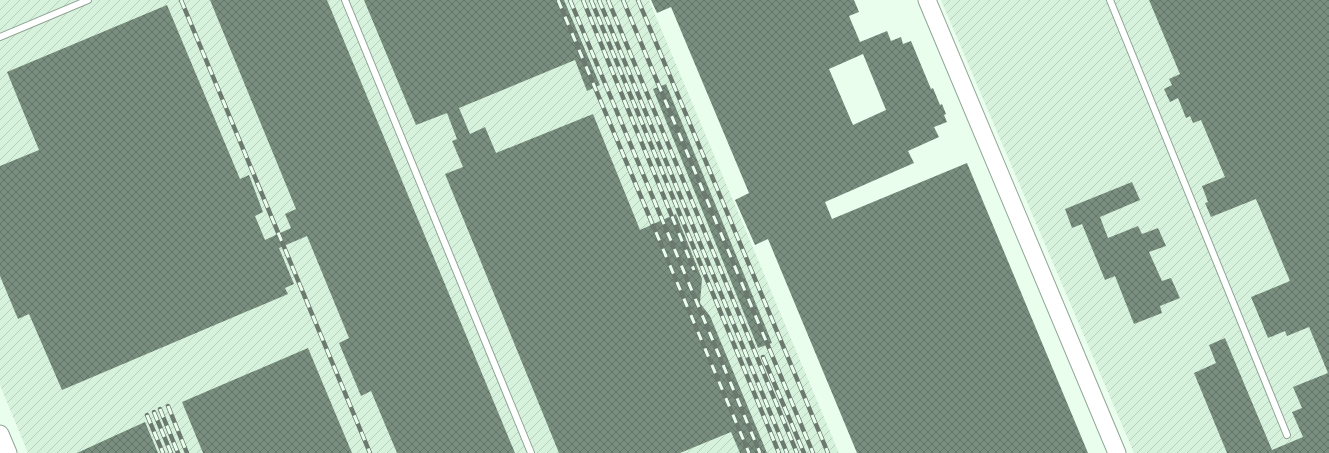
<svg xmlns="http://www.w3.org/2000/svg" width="1329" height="453" font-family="Montserrat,sans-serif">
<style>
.industrial{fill:url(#industrial-furrows)}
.building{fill:url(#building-cross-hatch);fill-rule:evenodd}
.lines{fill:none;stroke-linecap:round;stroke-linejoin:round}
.lane-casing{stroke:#91a596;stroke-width:8}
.secondary-casing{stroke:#91a596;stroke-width:19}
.lane{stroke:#fff;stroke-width:6}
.secondary{stroke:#fff;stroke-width:17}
.rail-casing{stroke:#6c796f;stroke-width:4.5}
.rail{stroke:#e9feed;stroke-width:3;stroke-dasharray:9;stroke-linecap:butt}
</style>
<defs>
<pattern id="industrial-furrows" width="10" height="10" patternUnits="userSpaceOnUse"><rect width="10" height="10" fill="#d6f2dc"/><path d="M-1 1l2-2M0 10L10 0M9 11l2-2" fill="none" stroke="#b7d0bc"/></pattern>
<pattern id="building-cross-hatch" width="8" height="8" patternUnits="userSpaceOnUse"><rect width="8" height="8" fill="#7a8e7f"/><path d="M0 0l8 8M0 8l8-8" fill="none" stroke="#637468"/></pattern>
</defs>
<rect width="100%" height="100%" fill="#e9feed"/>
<!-- industrial -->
<g class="industrial">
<polygon points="0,0 649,0 839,453 28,453 0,385"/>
<polygon points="941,0 1329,0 1329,453 1134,453"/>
</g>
<!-- building -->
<g class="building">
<polygon points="210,0 327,0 515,453 397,453 371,391 361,396 339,343 349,338 307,236 279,248 294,284 285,288 288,294 62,390 29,314 18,319 0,276 0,166 39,150 7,72 167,5 240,179 249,175 263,212 255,216 265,240 291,228 285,214 296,209"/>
<polygon points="364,0 564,0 600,85 587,91 575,60 459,108 470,134 485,127 496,153 593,114 640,230 676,214 702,279 700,303 710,316 767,453 740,453 731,432 680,453 559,453 445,174 463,167 452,141 457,139 447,113 416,125"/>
<path d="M 651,0 L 854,0 L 859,12 L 849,16 L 860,42 L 887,31 L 891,41 L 901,37 L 903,44 L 911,41 L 931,89 L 933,88 L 940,105 L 942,104 L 946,114 L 944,115 L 947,122 L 934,127 L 939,137 L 908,151 L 914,163 L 825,202 L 832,219 L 967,163 L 1088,453 L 857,453 L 768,239 L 755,245 L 735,200 L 749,193 L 671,7 L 657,13 ZM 863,54 L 886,110 L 853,125 L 829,69 Z"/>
<polygon points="1149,0 1329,0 1329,453 1227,453 1194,373 1216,363 1209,345 1225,338 1272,450 1303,437 1292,412 1302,408 1293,387 1328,373 1309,327 1287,336 1285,331 1268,338 1251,297 1290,281 1256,199 1211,217 1205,203 1208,202 1202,186 1225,177 1201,120 1193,123 1190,116 1186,118 1178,98 1170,102 1164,89 1172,85 1169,79 1180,74"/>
<polygon points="666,84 772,343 758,348 653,89"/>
<polygon points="1132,182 1140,200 1100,217 1108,238 1138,226 1142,234 1158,228 1166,246 1149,252 1162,281 1171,278 1180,298 1160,306 1162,313 1134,324 1115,276 1105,280 1082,224 1072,228 1065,209"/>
<polygon points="308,348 352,453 203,453 182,402"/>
<polygon points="145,422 158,453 77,453 114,436"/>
</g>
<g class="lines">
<!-- lane casing -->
<g class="lane-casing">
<g id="lane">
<polyline points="345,0 531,453"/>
<polyline points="1110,0 1287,435"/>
<polyline points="0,37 88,0"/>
</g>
</g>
<!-- secondary casing -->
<g class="secondary-casing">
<g id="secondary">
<polyline points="927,0 1117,453"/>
<polyline points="0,434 8,453"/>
</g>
</g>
<!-- lane -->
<use href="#lane" class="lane"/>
<!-- secondary -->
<use href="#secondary" class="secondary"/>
<!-- rail casing -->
<g class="rail-casing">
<g id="rail">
<polyline points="181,0 370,453"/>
<polyline points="558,0 749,453"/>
<polyline points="570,0 760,453"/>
<polyline points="583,0 694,270"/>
<polyline points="591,0 779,453"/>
<polyline points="599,0 787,453"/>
<polyline points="608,0 797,453"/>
<polyline points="623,0 813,453"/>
<polyline points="638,0 828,453"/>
<polyline points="763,357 804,453"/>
<polyline points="168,406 187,453"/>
<polyline points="160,409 178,453"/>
<polyline points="154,412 171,453"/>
<polyline points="147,415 163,453"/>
</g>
</g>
<!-- rail -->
<use href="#rail" class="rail"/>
</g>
</svg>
